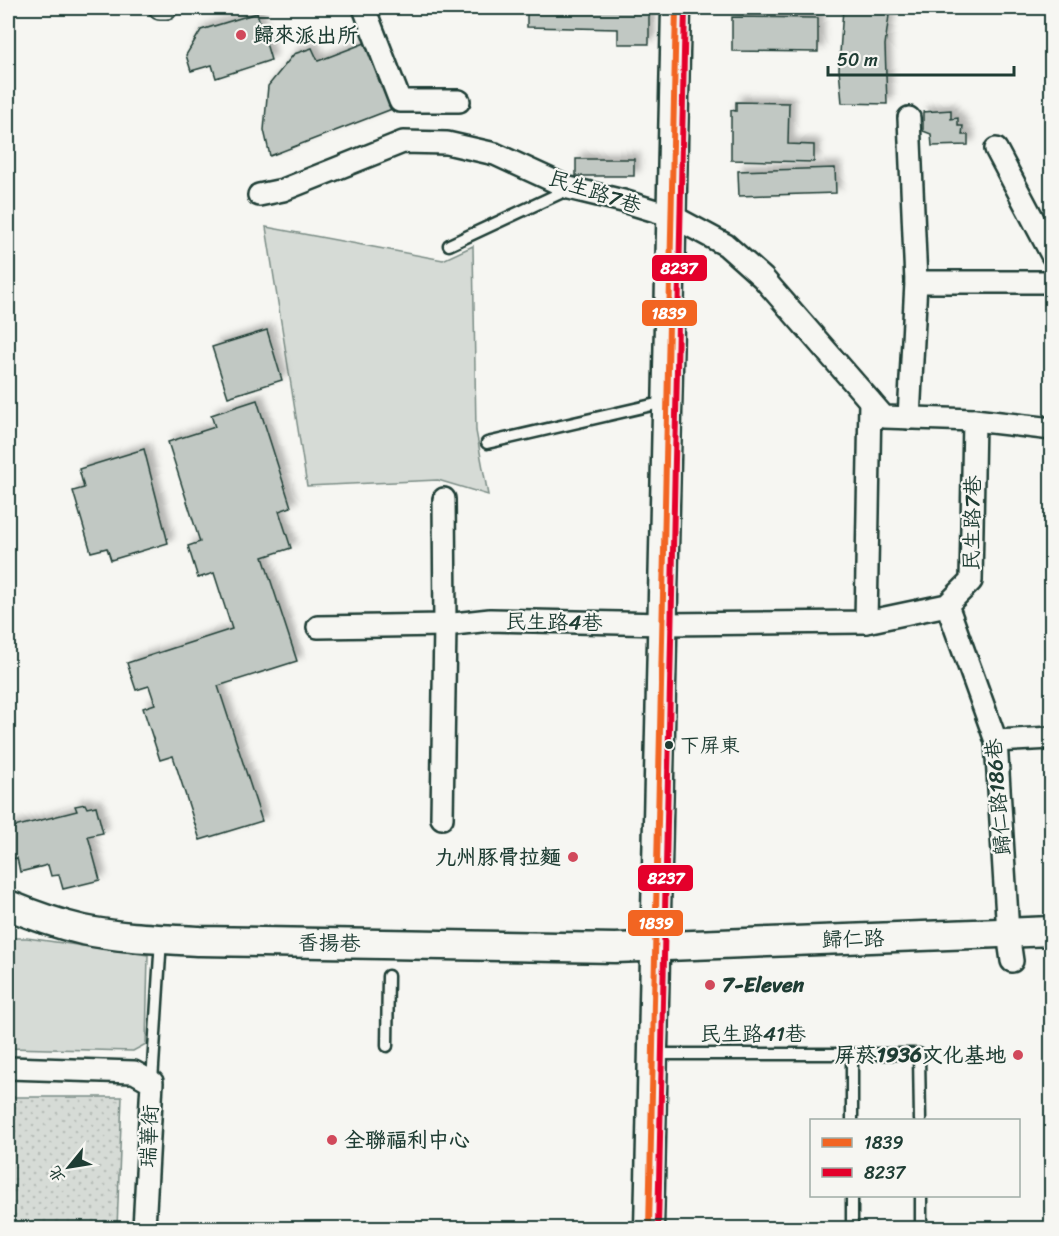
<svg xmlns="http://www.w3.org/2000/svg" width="1059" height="1236" font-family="Sriracha,'LXGW WenKai TC',sans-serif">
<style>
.grass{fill:#d6dbd6;stroke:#7a8c85;stroke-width:1.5}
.park{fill:url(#park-dots);stroke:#7a8c85;stroke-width:1.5}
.building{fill:#c1c8c3;stroke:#1f3d34;stroke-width:1.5;filter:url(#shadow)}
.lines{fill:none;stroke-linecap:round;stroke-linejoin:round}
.lane-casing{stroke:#1f3d34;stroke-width:15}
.street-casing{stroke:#1f3d34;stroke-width:26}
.secondary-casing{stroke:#1f3d34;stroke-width:33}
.lane{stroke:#f6f6f2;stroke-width:10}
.street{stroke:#f6f6f2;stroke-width:21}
.secondary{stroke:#f6f6f2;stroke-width:28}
.bus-1-casing{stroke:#f6f6f2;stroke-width:10}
.bus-2-casing{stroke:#f6f6f2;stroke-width:10}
.bus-1{stroke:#f26522;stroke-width:6}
.bus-2{stroke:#e4002b;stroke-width:6}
.poi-dot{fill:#d1495b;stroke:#f6f6f2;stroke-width:2}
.bus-dot{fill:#1f3d34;stroke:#f6f6f2;stroke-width:2}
.labels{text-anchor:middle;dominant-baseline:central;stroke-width:4.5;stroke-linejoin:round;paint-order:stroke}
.bus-label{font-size:20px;fill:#1f3d34;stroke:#f6f6f2;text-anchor:start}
.poi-label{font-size:21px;font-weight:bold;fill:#1f3d34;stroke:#f6f6f2;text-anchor:start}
.street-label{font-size:21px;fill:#1f3d34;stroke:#f6f6f2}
.line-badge{stroke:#f6f6f2;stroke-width:2}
.badge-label{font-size:16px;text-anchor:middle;font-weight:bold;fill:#fff}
</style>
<defs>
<pattern id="park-dots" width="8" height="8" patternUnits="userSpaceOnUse" patternTransform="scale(1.5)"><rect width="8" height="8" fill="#d6dbd6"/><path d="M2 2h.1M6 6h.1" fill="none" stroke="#b7bdb8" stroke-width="1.8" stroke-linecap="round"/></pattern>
<filter id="shadow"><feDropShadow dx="5.5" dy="-5.5" stdDeviation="3" flood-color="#0004"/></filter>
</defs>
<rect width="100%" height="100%" fill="#f6f6f2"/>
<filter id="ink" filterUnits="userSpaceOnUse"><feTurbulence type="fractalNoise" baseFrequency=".0167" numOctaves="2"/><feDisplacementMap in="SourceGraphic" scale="12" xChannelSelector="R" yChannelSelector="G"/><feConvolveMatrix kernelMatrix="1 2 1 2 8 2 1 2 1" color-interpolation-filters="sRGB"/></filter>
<g filter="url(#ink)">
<!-- grass -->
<g class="grass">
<polygon points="266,227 443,260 473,246 476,431 488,495 438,480 307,486"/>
<polygon points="8,938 27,938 148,955 146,1044 133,1051 8,1048"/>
</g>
<!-- park -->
<polygon class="park" points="8,1097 122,1097 117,1228 8,1228"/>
<!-- building -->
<g class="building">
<polygon points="527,8 649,8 649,44 618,44 618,29 527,27"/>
<polygon points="843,8 879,8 889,15 885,45 887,104 842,103 839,69"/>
<polygon points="257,13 271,60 216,78 212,65 191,71 186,55 201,30"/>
<polygon points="732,17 818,18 818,52 732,51"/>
<polygon points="365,43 392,109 270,156 264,130 268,86 294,54 312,48 318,61"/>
<polygon points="736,102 789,103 788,144 814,145 814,162 731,160 731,110 736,111"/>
<polygon points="951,110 951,119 958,118 958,126 963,126 962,135 968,135 968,145 932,146 931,134 923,131 923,112"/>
<rect x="576" y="159" width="58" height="17"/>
<polygon points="835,168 836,193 739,196 738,171"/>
<polygon points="267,330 282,380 228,397 212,347"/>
<polygon points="257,400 291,507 279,511 291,548 263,557 297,661 218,686 262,821 200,840 173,756 160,760 143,708 155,704 149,686 136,690 127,663 232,629 214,573 198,578 188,546 200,542 168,442 215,427 211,415"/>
<polygon points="144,449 168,543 111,560 107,548 91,552 73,491 84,488 79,469"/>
<polygon points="85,804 87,808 96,806 103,833 88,836 100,880 63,889 59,875 51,876 48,865 20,872 17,858 12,859 8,841 8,832 11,832 10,828 77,811 75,806"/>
</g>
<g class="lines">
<!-- lane casing -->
<g class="lane-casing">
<g id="lane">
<polyline points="449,245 569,189"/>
<polyline points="487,443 665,402"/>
<polyline points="387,1046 388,976"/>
<polyline points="653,1054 919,1054 920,1120"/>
<polyline points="152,1082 161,939"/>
<polyline points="852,1120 852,1054"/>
<polyline points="921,1196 921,1228"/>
<polyline points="852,1228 852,1196"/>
</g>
</g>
<!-- street casing -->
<g class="street-casing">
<g id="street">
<polyline points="160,8 166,8"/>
<polyline points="364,8 400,101 459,101"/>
<polyline points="996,149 1052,255"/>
<polyline points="259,195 283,190 403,142 447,143 495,154 569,188 623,201 672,216 726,245 763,278 884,417 974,420 1052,429"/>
<polyline points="916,282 1052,282"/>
<polyline points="909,418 916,282 909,118"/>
<polyline points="947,605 996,741 1008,933 1012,961"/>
<polyline points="866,622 870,401"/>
<polyline points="318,627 445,625 490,620 663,624 866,622 947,605 971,581 974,420"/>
<polyline points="996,741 1052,738"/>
<polyline points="442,818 445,625 444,499"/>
<polyline points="8,1068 134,1072 152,1082 144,1228"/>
</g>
</g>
<!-- secondary casing -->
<g class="secondary-casing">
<g id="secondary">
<path d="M 8,905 C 32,915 57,924 83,930 C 121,938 162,939 200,941 L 615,948 L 1052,931"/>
<polyline points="649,1228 676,8"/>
</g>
</g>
<!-- lane -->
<use href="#lane" class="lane"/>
<!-- street -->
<use href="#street" class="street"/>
<!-- secondary -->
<use href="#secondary" class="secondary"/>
<!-- bus-1 casing -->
<g class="bus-1-casing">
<polyline id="bus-1" points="649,1228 676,8"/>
</g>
<!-- bus-2 casing -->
<g class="bus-2-casing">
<polyline id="bus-2" points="658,1228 685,8"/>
</g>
<!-- bus-1 -->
<use href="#bus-1" class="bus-1"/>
<!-- bus-2 -->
<use href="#bus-2" class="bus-2"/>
</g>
</g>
<!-- markers -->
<g class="poi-dot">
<circle cx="241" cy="35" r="6"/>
<circle cx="573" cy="857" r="6"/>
<circle cx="710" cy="985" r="6"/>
<circle cx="1018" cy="1055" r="6"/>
<circle cx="332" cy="1140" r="6"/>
</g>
<circle class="bus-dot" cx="669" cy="745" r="5"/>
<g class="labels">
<!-- bus labels -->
<g class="bus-label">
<text x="680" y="745">下屏東</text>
</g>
<!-- poi labels -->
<g class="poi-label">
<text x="253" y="35">歸來派出所</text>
<text x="561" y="857" text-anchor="end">九州豚骨拉麵</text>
<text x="722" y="985">7-Eleven</text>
<text x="1006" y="1055" text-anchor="end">屏菸1936文化基地</text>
<text x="344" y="1140">全聯福利中心</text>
</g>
<!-- street labels -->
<g class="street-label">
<text transform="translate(595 192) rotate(18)">民生路7巷</text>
<text transform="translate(972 523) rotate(-89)">民生路7巷</text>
<text transform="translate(554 622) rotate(1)">民生路4巷</text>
<text transform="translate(998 797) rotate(-95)">歸仁路186巷</text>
<text transform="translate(853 939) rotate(-2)">歸仁路</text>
<text transform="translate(329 943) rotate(1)">香揚巷</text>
<text x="753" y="1034">民生路41巷</text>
<text transform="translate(149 1136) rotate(-87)">瑞華街</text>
</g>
</g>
<g class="line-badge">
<rect x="651" y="254" width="57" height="28" rx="6" fill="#e4002b"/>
<rect x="641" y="299" width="57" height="28" rx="6" fill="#f26522"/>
<rect x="637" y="864" width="57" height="28" rx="6" fill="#e4002b"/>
<rect x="627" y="909" width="57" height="28" rx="6" fill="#f26522"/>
</g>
<g class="badge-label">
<text x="679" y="274">8237</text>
<text x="669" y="319">1839</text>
<text x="666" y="884">8237</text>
<text x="656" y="929">1839</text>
</g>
<!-- margin -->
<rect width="1059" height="1236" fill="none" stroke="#f6f6f2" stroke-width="30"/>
<rect x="15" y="15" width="1029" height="1206" fill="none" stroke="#1f3d34" stroke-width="2" filter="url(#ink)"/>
<!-- legend -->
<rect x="810" y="1119" width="210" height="78" fill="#f6f6f2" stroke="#a0aca6" stroke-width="1.5"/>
<rect x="822" y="1138" width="30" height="9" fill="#f26522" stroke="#a0aca6" stroke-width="1.5"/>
<text x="864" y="1149" font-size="18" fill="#1f3d34">1839</text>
<rect x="822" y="1168" width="30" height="9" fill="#e4002b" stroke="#a0aca6" stroke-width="1.5"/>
<text x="864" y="1179" font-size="18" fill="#1f3d34">8237</text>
<!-- north arrow -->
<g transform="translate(69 1167) rotate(240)" stroke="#f6f6f2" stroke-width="4.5" paint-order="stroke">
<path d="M0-4.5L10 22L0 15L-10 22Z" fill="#1f3d34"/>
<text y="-9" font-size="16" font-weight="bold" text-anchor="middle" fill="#1f3d34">北</text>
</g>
<!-- scale -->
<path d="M828 66v9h186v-9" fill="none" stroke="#1f3d34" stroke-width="3"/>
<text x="837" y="66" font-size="18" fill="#1f3d34" stroke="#f6f6f2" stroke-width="4.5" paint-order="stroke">50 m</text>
</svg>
